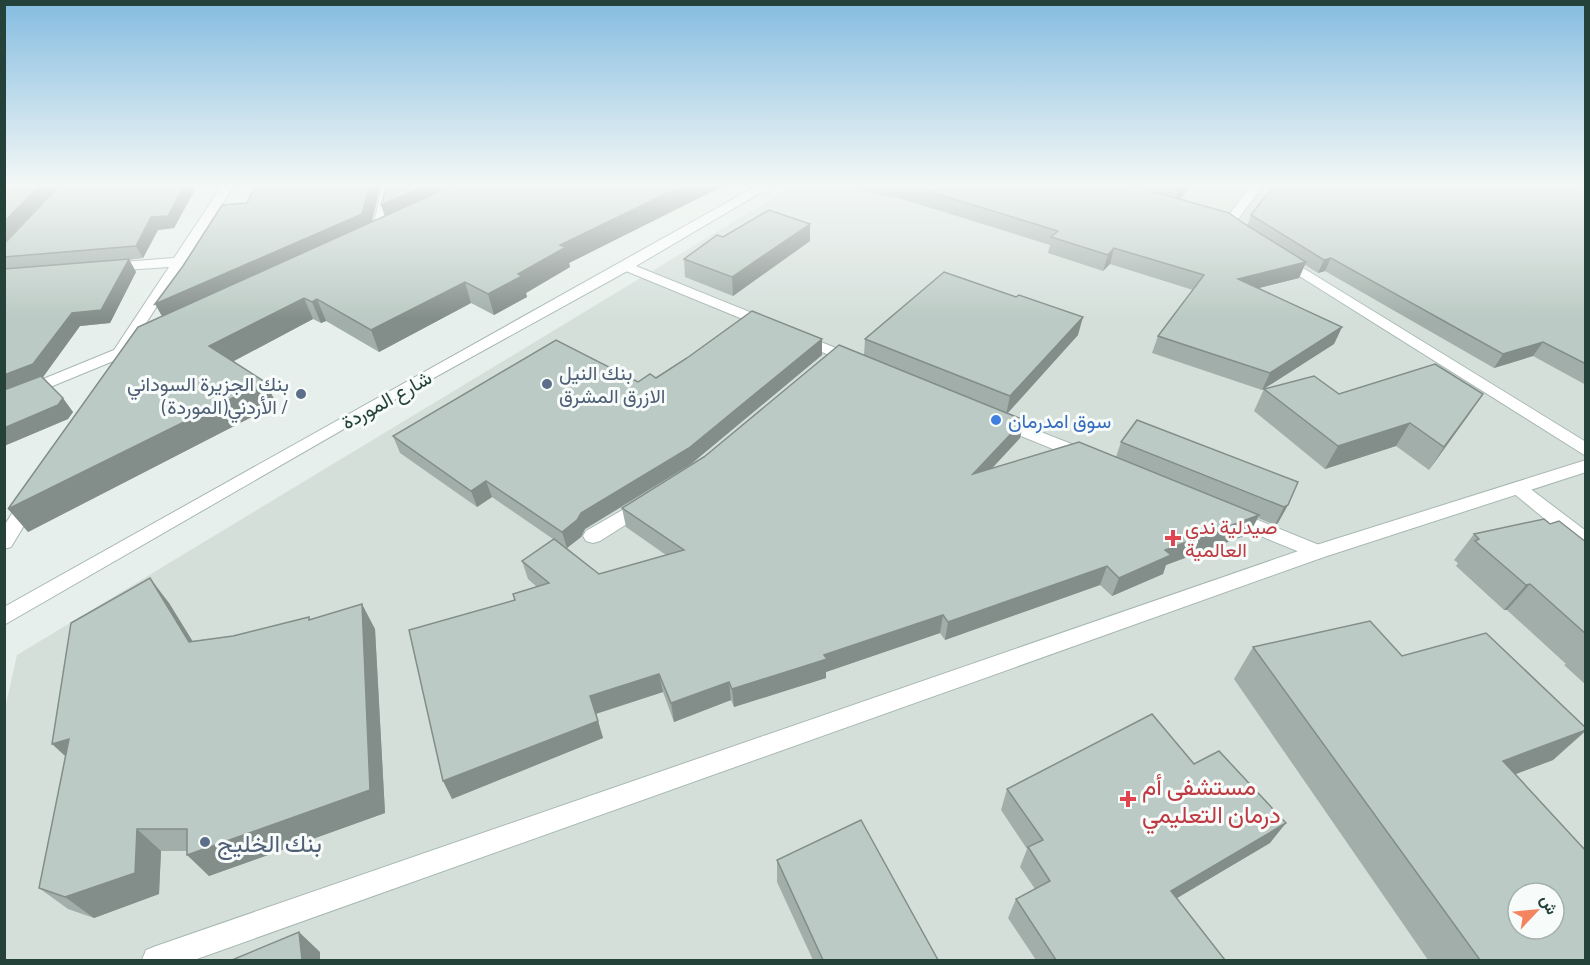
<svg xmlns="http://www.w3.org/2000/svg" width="1590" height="965" font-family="Barlow,Vazirmatn,sans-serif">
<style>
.built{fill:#d4dfda;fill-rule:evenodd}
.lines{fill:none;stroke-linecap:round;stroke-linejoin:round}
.minor-casing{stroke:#a8b8b2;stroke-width:2}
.tertiary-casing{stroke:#a8b8b2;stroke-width:2}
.minor{fill:#fff;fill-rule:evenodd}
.tertiary{fill:#fff;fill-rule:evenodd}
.wall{fill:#a1aea9}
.shaded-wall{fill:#838d89}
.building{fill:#bbcac4;stroke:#838d89;stroke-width:1.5;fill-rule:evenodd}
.service-dot{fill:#5c6f8a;stroke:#f7fbf9;stroke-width:2}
.shop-dot{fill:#3f7fe0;stroke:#f7fbf9;stroke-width:2}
.health-dot{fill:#e0444e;stroke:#f7fbf9;stroke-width:2}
.labels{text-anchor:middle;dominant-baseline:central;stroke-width:6;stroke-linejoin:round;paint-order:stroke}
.service-label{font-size:20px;fill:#4e5e75;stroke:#f7fbf9;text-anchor:start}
.street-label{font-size:20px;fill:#24423a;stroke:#f7fbf9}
.shop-label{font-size:20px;fill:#366cbe;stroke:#f7fbf9;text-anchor:start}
.health-label{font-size:20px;fill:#be3a42;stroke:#f7fbf9;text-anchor:start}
.near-health-label{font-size:24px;fill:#be3a42;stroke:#f7fbf9;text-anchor:start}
.near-service-label{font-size:24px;fill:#4e5e75;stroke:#f7fbf9;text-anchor:start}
</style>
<rect width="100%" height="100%" fill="#e6efeb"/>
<!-- built -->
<path class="built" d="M 796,184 L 1585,184 L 1585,960 L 5,960 L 4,713 L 17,655 ZM 1518,893 L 1554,893 L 1554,929 L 1518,929 Z"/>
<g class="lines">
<!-- minor casing -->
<g class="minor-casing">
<g id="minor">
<polygon points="223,184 235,184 134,342 145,342 147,345 145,348 4,406 4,395 114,350 169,267 110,271 103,267 110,263 174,258"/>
<polygon points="383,184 395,184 383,236 377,240 371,236"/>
<polygon points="1252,184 1264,184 1236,222 1247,233 1241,237 1223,223"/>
<polygon points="1282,255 1586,442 1586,456 1277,262 1275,259"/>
<polygon points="626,262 772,321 774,324 772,327 762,327 621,269 619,266 621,263"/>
<polygon points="801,334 858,357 861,360 858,363 848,363 796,341 794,338"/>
<polygon points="1000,416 1092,452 1095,456 1092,460 1080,460 994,425 992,421 994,417"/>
<polygon points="1518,482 1524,484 1586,531 1586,549 1579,547 1512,492 1509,488 1512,484"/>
<polygon points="30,495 37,496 39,501 11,547 4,549 4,526 23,496"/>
<polygon points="645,497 652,498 654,503 652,508 600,541 593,543 586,541 583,536 586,531"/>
<polygon points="1233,510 1324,547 1327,552 1324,557 1317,559 1226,522 1224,517 1226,512"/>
</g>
</g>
<!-- tertiary casing -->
<g class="tertiary-casing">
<g id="tertiary">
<polygon points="760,184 775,184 631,269 401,396 4,625 4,607"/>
<polygon points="1586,460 1586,472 1324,557 194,960 142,960 146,950 156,946 1310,547"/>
</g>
</g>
<!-- minor -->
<use href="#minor" class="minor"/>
<!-- tertiary -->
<use href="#tertiary" class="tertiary"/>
</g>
<!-- wall -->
<g class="wall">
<polygon points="61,184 198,184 174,228 158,230 143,258 129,260 136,272 110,323 80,326 43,377 73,412 68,419 4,446 4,244"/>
<polygon points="256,184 381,184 372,222 385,216 387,184 727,184 569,263 570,267 526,293 527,297 494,315 471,303 379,352 326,321 321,323 313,319 233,361 277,404 28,532 162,316 247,203"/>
<polygon points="848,184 1193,184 1180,199 1243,223 1247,226 1251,215 1275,184 1586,184 1586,385 1533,356 1494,368 1325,271 1318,273 1305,265 1299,278 1258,288 1342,327 1334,344 1265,388 1339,394 1483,394 1429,470 1396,446 1325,469 1254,411 1264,389 1262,390 1152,353 1158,336 1193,290 1110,264 1103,271 1048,253 1050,245 902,199 848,188"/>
<polygon points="810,241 733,296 685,277 684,259"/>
<polygon points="1078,335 1007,413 1024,420 1020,438 992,468 1116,457 1121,442 1288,505 1278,523 1275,525 1258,518 1249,534 1166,565 1163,574 1112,596 1100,585 945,640 940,633 826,672 826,678 734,707 731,700 674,722 663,692 596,714 603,738 452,799 515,600 537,587 528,579 522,561 553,539 492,497 477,507 400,453 393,436 638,382 822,339 822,355 691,464 585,529 581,537 567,548 599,574 666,555 626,527 622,508 864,355 865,339"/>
<polygon points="1550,524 1586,542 1586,685 1564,665 1566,664 1507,610 1504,610 1456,566 1458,563 1454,560 1474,534"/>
<polygon points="169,603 192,641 233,636 309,617 311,620 375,629 385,813 209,876 187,851 161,851 159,894 94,918 68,909 39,888"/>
<polygon points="1253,647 1402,656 1586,728 1586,731 1553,760 1515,774 1586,960 1428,960 1234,679"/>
<polygon points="1194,764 1270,843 1176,898 1225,960 1036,960 1008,918 1016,899 1035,889 1020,867 1027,849 1001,810 1007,789"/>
<polygon points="777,860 938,960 813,960 777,882"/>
</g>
<!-- shaded-wall -->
<g class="shaded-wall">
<polygon points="41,184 60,184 4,243 4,222"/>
<polygon points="185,184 198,184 174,228 158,230 143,258 136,246 151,217"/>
<polygon points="370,184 381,184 369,233 167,325 155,304"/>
<polygon points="430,184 478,184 388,225 381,205"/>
<polygon points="686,184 727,184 569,263 570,267 526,293 527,297 494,315 488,294 560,245"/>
<polygon points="1184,184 1193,184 1175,203 1180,188"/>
<polygon points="810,224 810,241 733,296 732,277"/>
<polygon points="1114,248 1110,264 1103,271 1108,255"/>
<polygon points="1331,258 1325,271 1318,273 1324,260"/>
<polygon points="129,259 136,272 110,323 80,326 43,377 4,393 4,375"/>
<polygon points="1306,262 1299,278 1232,295 1238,279"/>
<polygon points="465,282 471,303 379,352 371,330"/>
<polygon points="304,298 313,319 221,368 209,346"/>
<polygon points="317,299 326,321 321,323 312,302"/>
<polygon points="1083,317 1078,335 1006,415 1010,396"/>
<polygon points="1342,327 1334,344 1262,390 1270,373"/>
<polygon points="822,339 822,355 691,464 585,529 581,537 567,548 562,532 581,513"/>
<polygon points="1543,342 1533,356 1494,368 1503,354"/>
<polygon points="265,382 277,404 28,532 8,509"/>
<polygon points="1483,394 1468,416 1429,470 1444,447"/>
<polygon points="63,398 73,412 68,419 4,446 4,428"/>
<polygon points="1024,420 1020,438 970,492 973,474"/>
<polygon points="1410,423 1396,446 1325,469 1338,446"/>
<polygon points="486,481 492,497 477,507 471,491"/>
<polygon points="1288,505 1278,523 1275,525 1284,507"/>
<polygon points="1259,515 1249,534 1166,565 1163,574 1112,596 1119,578 1165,550"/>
<polygon points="1107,566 1100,585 945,640 948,622"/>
<polygon points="150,578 169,603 208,666 189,642"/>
<polygon points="1530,584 1507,610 1504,610 1526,585"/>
<polygon points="362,604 375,629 385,813 209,876 187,855"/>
<polygon points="943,615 940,633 826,672 826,678 734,707 732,689 824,655"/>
<polygon points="659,674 663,692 595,714 590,696"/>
<polygon points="729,682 731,700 674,722 671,703"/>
<polygon points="598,721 603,738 452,799 443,781"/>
<polygon points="1586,730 1553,760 1471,791 1503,761"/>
<polygon points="69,739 77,767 52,744"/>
<polygon points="1286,823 1270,843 1157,910 1171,891"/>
<polygon points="137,829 161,851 159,894 94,918 65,897"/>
<polygon points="299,932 320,952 320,960 302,960"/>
</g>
<!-- building -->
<g class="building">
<polygon points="4,184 41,184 4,222"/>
<polygon points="61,184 185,184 168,216 151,217 136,246 4,257 4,244"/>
<polygon points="256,184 370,184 362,214 155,304 183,266 222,205 247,203"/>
<polygon points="387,184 430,184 381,205"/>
<polygon points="456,184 686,184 560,245 566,247 518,274 522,276 488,294 465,282 371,330 317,299 312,302 304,298 209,346 265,382 8,509 138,327"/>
<polygon points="905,184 1126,184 1229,213 1243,223 1306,262 1238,279 1342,327 1270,373 1158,336 1204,275 1114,248 1108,255 1051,237 1058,231"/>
<polygon points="1165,184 1184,184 1180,188"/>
<polygon points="1275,184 1576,184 1586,187 1586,364 1543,342 1503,354 1331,258 1324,260 1251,215"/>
<polygon points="769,210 810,224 732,277 684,259 717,235 723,237"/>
<polygon points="129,259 101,310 72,313 33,364 4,375 4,269"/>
<polygon points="944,272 1016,297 1019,295 1083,317 1010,396 865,339"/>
<polygon points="752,311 822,339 689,448 581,513 577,520 562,532 486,481 471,491 393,436 556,340 638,382 650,374 656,378 687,358"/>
<polygon points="839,345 1024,420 973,474 1079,442 1259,515 1165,550 1171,555 1119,578 1107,566 948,622 943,615 824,655 827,659 732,689 729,682 671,703 659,674 590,696 598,721 443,781 409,630 515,600 513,594 549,583 522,561 554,539 599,574 684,550 622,508 704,457"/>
<polygon points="1435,364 1483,394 1444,447 1410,423 1338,446 1264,389 1314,376 1339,394"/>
<polygon points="41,376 63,398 58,405 4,428 4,390"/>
<polygon points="1137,420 1298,482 1288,505 1284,507 1121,442"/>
<polygon points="1544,519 1550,524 1559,521 1586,542 1586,634 1530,584 1526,585 1475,541 1479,539 1474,534"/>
<polygon points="150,578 189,642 233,636 309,617 309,620 362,604 370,790 187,855 187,829 137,829 135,873 65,897 39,888 69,739 52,744 71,623"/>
<path d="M 1370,621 L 1402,656 L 1486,633 L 1586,728 L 1586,730 L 1503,761 L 1586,851 L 1586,960 L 1480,960 L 1253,647 ZM 1518,893 L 1554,893 L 1554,929 L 1518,929 Z"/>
<polygon points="1152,714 1194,764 1219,751 1286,823 1171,891 1225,960 1056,960 1016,899 1050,881 1028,847 1043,840 1007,789"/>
<polygon points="861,820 938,960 823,960 777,860"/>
<polygon points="299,932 302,960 232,960"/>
</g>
<!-- sky -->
<linearGradient id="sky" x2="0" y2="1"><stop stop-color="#84bce0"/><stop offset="0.58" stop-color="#f4f8f6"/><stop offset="1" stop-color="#f4f8f6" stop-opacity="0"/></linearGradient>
<rect width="1590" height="319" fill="url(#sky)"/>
<!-- markers -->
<g class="service-dot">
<circle cx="547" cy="384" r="6"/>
<circle cx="301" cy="394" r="6"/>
<circle cx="205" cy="842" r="6"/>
</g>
<circle class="shop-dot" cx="996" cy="420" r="6"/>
<g class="health-dot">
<path d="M1170 529h6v6h6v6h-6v6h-6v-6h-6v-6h6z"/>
<path d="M1125 790h6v6h6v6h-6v6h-6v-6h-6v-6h6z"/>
</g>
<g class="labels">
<!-- service labels -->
<g class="service-label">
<text x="559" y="372">بنك النيل<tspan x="559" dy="23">الازرق المشرق</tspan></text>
<text x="289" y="383" text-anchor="end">بنك الجزيرة السوداني<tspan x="289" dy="23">الأردني(الموردة) /</tspan></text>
</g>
<!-- street labels -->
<g class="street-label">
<text transform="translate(386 399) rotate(-29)">شارع الموردة</text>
</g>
<!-- shop labels -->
<g class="shop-label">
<text x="1008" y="420">سوق امدرمان</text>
</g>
<!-- health labels -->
<g class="health-label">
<text x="1185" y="526">صيدلية ندي<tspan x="1185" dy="23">العالمية</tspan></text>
</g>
<!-- near-health labels -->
<g class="near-health-label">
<text x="1142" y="785">مستشفى أم<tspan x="1142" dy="28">درمان التعليمي</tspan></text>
</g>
<!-- near-service labels -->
<g class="near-service-label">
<text x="217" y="842">بنك الخليج</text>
</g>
</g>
<!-- border -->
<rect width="1590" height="965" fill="none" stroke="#24423a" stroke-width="12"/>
<!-- north arrow -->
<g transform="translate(1536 911) rotate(64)"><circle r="28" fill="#f7fbf9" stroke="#a3b1ad" stroke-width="1.5"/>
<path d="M0-4.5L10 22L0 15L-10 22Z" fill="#f4845f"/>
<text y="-9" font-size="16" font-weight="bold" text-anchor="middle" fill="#24423a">ش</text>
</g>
</svg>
